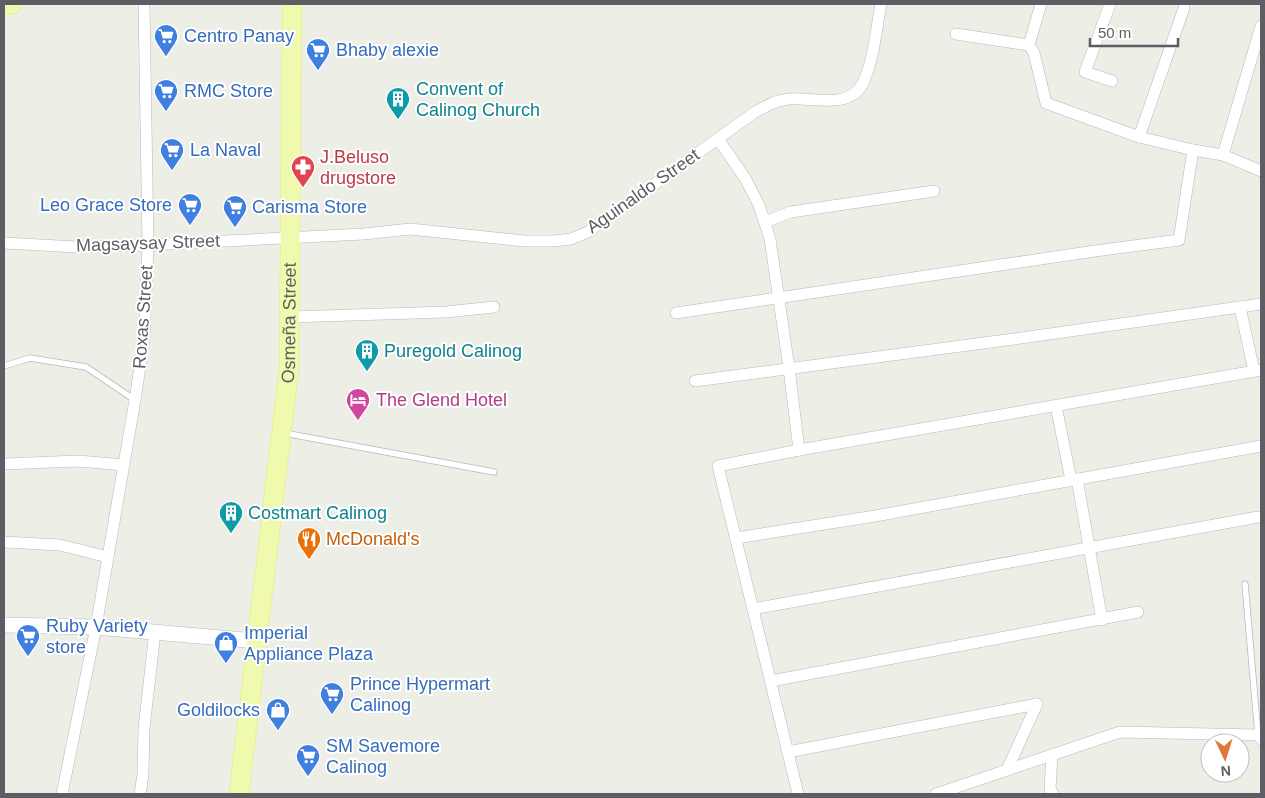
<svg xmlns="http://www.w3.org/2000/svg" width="1265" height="798" font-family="Arial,sans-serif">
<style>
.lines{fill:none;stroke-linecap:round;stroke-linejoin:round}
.service-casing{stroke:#b7b8be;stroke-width:7}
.minor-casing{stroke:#b7b8be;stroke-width:12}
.tertiary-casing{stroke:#b7b8be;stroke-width:16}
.primary-casing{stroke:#e7e963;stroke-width:20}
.service{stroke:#fff;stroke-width:5.5}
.minor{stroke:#fff;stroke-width:11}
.tertiary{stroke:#fff;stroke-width:15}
.primary{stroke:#f0faae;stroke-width:19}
.labels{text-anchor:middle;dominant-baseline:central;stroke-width:4;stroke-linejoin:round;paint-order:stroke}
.shop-label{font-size:18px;fill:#366cbe;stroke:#fff;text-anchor:start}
.culture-label{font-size:18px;fill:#0d838f;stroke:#fff;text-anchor:start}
.health-label{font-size:18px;fill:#be3a42;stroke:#fff;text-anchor:start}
.street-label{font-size:18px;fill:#5d5e64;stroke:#fff}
.hotel-label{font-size:18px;fill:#b23c85;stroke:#fff;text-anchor:start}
.food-label{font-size:18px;fill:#c56008;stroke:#fff;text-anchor:start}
</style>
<rect width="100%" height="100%" fill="#edeee5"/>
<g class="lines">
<!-- service casing -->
<g class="service-casing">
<g id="service">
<polyline points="4,366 30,358 86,367 135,400"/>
<polyline points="284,433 494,472"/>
<polyline points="1245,584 1258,735"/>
</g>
</g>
<!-- minor casing -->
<g class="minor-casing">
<g id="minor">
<polyline points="1110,4 1085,72 1112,81"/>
<polyline points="956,34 1029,45 1034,53 1046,103 1139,137 1193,150 1223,155 1261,171"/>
<polyline points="1029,45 1041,4"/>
<polyline points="1139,137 1184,8"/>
<polyline points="718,139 745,178 759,205 770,239 789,368 799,450"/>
<polyline points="1223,155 1261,26"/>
<polyline points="765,222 791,212 934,191"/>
<path d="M 4,243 L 77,247 L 148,245 L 364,234 L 410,229 L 525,241 L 553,241 L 571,239 L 588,232 L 755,112 C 766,106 775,101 788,99 C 811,97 850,110 863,83 C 874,59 876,30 881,4"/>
<polyline points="1240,307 1254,371"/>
<polyline points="676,313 1095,251 1179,240 1193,150"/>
<polyline points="290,317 446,312 494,307"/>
<polyline points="695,381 1014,339 1261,304"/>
<polyline points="1056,406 1071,480"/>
<polyline points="4,464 78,461 124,465"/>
<polyline points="1077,479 1102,620"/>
<polyline points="736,538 875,516 1261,446"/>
<polyline points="4,542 60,545 108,557"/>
<polyline points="753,609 1258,517"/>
<polyline points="771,681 1138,612"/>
<polyline points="788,752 1037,704"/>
<polyline points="1052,755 1050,789 1053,794"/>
<polyline points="1007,770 1037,704"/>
<polyline points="62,794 96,627 135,400 144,340 148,245 144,4"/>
<polyline points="140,794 143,774 144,728 155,632"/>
<polyline points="798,794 718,466 799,450 1261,370"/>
<polyline points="936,794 1120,732 1258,735 1261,739"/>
</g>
</g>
<!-- tertiary casing -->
<g class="tertiary-casing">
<polyline id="tertiary" points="4,625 96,627 257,641"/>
</g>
<!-- primary casing -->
<g class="primary-casing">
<g id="primary">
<polyline points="4,5 12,4"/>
<path id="s1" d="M 239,794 L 289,368 L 292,4"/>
</g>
</g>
<!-- service -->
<use href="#service" class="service"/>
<!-- minor -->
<use href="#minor" class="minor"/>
<!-- tertiary -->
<use href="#tertiary" class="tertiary"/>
<!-- primary -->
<use href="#primary" class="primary"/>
</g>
<!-- icons -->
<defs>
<g id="supermarket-pin" transform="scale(1.25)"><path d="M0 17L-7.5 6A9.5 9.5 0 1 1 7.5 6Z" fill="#3f7fe0" stroke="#fff"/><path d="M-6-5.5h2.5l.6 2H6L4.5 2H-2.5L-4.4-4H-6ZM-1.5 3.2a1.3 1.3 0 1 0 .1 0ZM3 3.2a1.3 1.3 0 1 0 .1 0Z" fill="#fff"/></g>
<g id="building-pin" transform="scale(1.25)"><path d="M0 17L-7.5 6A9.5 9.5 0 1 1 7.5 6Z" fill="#0f9aa8" stroke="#fff"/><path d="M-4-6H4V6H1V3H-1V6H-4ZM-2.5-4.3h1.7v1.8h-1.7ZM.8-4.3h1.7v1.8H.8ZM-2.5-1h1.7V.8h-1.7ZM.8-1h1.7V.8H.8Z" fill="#fff"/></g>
<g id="pharmacy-pin" transform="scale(1.25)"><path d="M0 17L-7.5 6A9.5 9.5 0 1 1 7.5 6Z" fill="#e0444e" stroke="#fff"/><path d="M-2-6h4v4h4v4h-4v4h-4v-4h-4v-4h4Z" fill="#fff"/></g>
<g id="hotel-pin" transform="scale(1.25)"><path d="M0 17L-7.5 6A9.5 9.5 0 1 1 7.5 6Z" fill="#d1479c" stroke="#fff"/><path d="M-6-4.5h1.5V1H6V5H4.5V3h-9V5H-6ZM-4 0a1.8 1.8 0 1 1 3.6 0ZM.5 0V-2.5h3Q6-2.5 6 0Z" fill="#fff"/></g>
<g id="restaurant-pin" transform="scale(1.25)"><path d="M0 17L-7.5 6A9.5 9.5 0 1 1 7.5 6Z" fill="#e8710a" stroke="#fff"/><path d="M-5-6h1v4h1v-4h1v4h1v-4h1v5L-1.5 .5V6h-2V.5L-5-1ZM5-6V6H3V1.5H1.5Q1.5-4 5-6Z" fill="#fff"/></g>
<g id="shop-pin" transform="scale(1.25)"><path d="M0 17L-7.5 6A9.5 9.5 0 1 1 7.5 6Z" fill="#3f7fe0" stroke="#fff"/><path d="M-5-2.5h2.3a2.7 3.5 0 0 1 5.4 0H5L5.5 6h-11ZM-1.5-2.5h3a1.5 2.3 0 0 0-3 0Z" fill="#fff"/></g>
</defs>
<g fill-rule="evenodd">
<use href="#supermarket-pin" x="166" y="36"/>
<use href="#supermarket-pin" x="318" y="50"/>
<use href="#supermarket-pin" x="166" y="91"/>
<use href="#building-pin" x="398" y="99"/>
<use href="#supermarket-pin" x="172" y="150"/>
<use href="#pharmacy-pin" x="303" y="167"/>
<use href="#supermarket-pin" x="190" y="205"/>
<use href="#supermarket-pin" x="235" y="207"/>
<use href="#building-pin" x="367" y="351"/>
<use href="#hotel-pin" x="358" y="400"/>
<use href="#building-pin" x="231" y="513"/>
<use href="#restaurant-pin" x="309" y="539"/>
<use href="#supermarket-pin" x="28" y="636"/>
<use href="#shop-pin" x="226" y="643"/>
<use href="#supermarket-pin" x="332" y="694"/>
<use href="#shop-pin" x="278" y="710"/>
<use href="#supermarket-pin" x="308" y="756"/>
</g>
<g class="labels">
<!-- shop labels -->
<g class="shop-label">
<text x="184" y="36">Centro Panay</text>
<text x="336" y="50">Bhaby alexie</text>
<text x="184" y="91">RMC Store</text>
<text x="190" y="150">La Naval</text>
<text x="172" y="205" text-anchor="end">Leo Grace Store</text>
<text x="252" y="207">Carisma Store</text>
<text x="46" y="626">Ruby Variety<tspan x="46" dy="21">store</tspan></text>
<text x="244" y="633">Imperial<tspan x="244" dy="21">Appliance Plaza</tspan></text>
<text x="350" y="684">Prince Hypermart<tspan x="350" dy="21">Calinog</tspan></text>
<text x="260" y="710" text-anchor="end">Goldilocks</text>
<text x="326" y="746">SM Savemore<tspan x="326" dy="21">Calinog</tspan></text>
</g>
<!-- culture labels -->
<g class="culture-label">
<text x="416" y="89">Convent of<tspan x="416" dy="21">Calinog Church</tspan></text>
<text x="384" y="351">Puregold Calinog</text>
<text x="248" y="513">Costmart Calinog</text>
</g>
<!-- health labels -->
<g class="health-label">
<text x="320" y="157">J.Beluso<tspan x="320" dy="21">drugstore</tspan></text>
</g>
<!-- street labels -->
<g class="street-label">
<text transform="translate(643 191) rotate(-35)">Aguinaldo Street</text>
<text transform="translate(148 243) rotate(-2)">Magsaysay Street</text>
<text transform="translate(143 317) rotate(-86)">Roxas Street</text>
<text stroke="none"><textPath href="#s1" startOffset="474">Osmeña Street</textPath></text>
</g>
<!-- hotel labels -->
<g class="hotel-label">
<text x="376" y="400">The Glend Hotel</text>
</g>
<!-- food labels -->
<g class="food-label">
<text x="326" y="539">McDonald's</text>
</g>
</g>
<!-- border -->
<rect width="1265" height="798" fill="none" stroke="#5d5e64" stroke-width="10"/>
<!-- north arrow -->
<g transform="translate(1225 758) rotate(176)"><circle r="24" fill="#ffffff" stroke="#bebfc1"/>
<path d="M0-4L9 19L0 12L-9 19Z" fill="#df773a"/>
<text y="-8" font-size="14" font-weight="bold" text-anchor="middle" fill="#5d5e64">N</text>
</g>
<!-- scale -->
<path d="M1090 38v8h88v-8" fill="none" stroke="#5d5e64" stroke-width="2.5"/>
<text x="1098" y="38" font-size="15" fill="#5d5e64" stroke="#ffffff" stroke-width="4" paint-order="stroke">50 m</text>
</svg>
